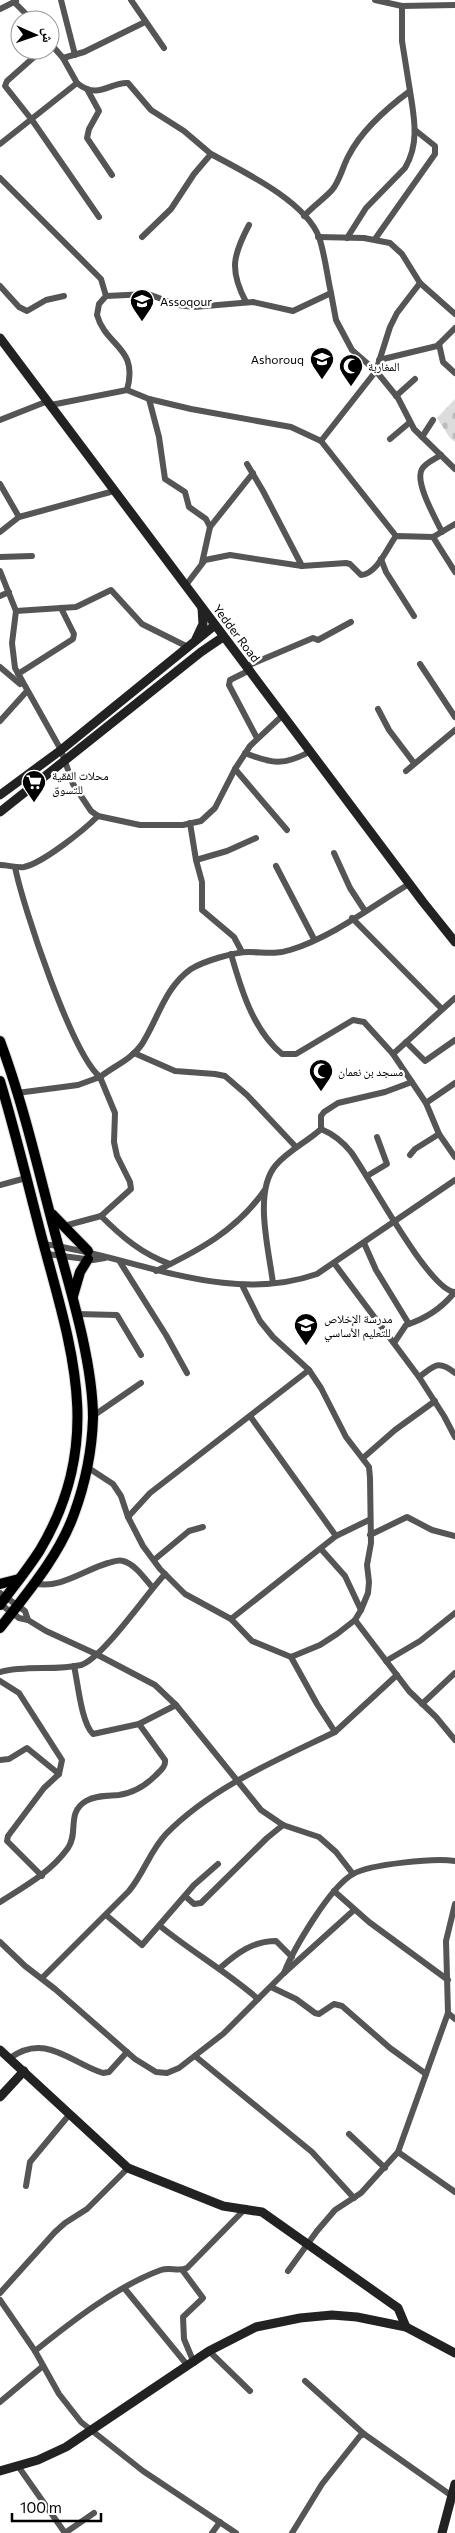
<svg xmlns="http://www.w3.org/2000/svg" width="455" height="2533" font-family="Commissioner,'Noto Naskh Arabic',sans-serif">
<style>
.cemetery{fill:url(#cemetery-stones)}
.lines{fill:none;stroke-linecap:round;stroke-linejoin:round}
.primary-casing{stroke:#dbdbdb;stroke-width:12}
.street{stroke:#555;stroke-width:6}
.secondary{stroke:#222;stroke-width:9}
.primary{stroke:#000;stroke-width:10}
.labels{text-anchor:middle;dominant-baseline:central;stroke-width:4.5;stroke-linejoin:round;paint-order:stroke}
.poi-label{font-size:12px;fill:#000;stroke:#fff;text-anchor:start}
.street-label{font-size:12px;fill:#000;stroke:#fff}
</style>
<defs>
<pattern id="cemetery-stones" width="16" height="16" patternUnits="userSpaceOnUse" patternTransform="scale(1.25)"><rect width="16" height="16" fill="#dcdcdc"/><path d="M2 7V4a2 2 0 0 1 4 0v3zM10 15v-3a2 2 0 0 1 4 0v3z" fill="#bbb"/></pattern>
</defs>
<rect width="100%" height="100%" fill="#fff"/>
<!-- cemetery -->
<polygon class="cemetery" points="455,399 455,442 450,438 437,418"/>
<g class="lines">
<!-- primary casing -->
<g class="primary-casing">
<g id="primary">
<path d="M 0,1041 C 25,1108 40,1178 59,1248 C 73,1298 93,1366 93,1418 C 92,1450 85,1484 74,1514 C 59,1556 27,1593 0,1628"/>
<path d="M 0,1081 C 16,1134 29,1189 43,1242 C 73,1353 104,1442 40,1550 C 28,1569 13,1587 0,1605"/>
<polyline points="52,1214 88,1251"/>
<polyline points="73,1296 80,1272 88,1259"/>
<polyline points="0,1584 19,1579"/>
</g>
</g>
<!-- street -->
<g class="street">
<polyline points="61,0 75,55"/>
<polyline points="131,0 164,48"/>
<polyline points="375,0 402,6 402,41 410,91"/>
<polyline points="14,2 32,20"/>
<polyline points="402,6 455,5"/>
<polyline points="0,9 16,1"/>
<polyline points="42,50 7,81 5,86 32,120 99,217"/>
<polyline points="63,58 84,52 145,22"/>
<path d="M 77,83 C 99,101 111,81 128,83 L 151,110 L 184,131 L 211,154"/>
<polyline points="87,89 99,111 89,129 87,138 112,175"/>
<polyline points="0,144 77,83 63,58 50,43"/>
<path d="M 0,178 L 101,279 L 106,296 L 99,304 L 97,315 C 106,347 139,347 127,390"/>
<path d="M 304,216 C 313,206 324,199 332,190 C 340,181 343,165 349,155 C 362,130 387,108 410,91 C 414,117 420,143 405,168 L 366,208 L 347,238"/>
<path d="M 142,237 L 171,209 L 194,174 L 211,154 C 244,172 305,201 319,237 C 325,255 327,275 331,293"/>
<polyline points="318,237 364,238 390,243 402,254 420,283 455,314"/>
<polyline points="375,239 435,154 435,146 415,130"/>
<polyline points="0,286 19,307 27,311 46,300 64,296"/>
<polyline points="106,296 148,294 178,305 194,307 253,302 293,311 331,293 336,320 352,350 376,371 398,398 414,429 455,469"/>
<path d="M 246,302 C 229,270 233,255 249,225"/>
<polyline points="439,344 443,362 455,373"/>
<polyline points="379,360 437,346 455,328"/>
<polyline points="396,396 415,379"/>
<polyline points="149,399 159,437 165,479 185,492 189,507 206,519 210,527"/>
<polyline points="51,405 127,390 149,399 191,409 291,427 321,441"/>
<polyline points="0,420 48,401"/>
<polyline points="422,437 433,420"/>
<polyline points="390,439 409,423"/>
<path d="M 441,455 C 435,459 425,463 422,469 C 414,482 436,519 442,532"/>
<polyline points="247,464 263,491 302,566"/>
<polyline points="0,484 19,517 114,491"/>
<polyline points="0,532 19,517"/>
<polyline points="396,536 321,441 376,371 390,327 397,313 420,283"/>
<polyline points="433,537 455,572"/>
<polyline points="0,557 32,556"/>
<polyline points="381,559 386,572 414,616"/>
<polyline points="202,563 210,527 253,473"/>
<polyline points="0,571 16,611 12,643 15,668 61,750 73,784 91,811 98,816 140,825 183,825 201,821 215,808 235,769 250,746 283,715"/>
<path d="M 186,585 L 205,560 L 230,555 L 302,566 L 346,563 L 350,564 L 361,575 C 377,574 387,548 396,536 L 433,537 L 455,524"/>
<polyline points="0,596 9,592"/>
<polyline points="16,611 76,607 111,590 142,624 188,647"/>
<polyline points="420,664 455,717"/>
<polyline points="247,666 313,638 318,640 351,622"/>
<polyline points="0,667 20,684"/>
<polyline points="250,670 230,680 229,685 257,738"/>
<polyline points="18,674 73,639 74,634 61,608"/>
<polyline points="378,709 389,730 414,763"/>
<polyline points="0,721 27,691"/>
<path d="M 245,753 C 272,764 284,766 311,751"/>
<polyline points="235,769 287,830"/>
<polyline points="406,771 455,730"/>
<polyline points="190,823 196,860 202,882 202,910 234,937 242,952"/>
<polyline points="334,853 350,888 365,911"/>
<polyline points="196,860 227,851 256,838"/>
<path d="M 0,865 C 8,865 16,868 24,867 C 43,863 84,830 98,816"/>
<polyline points="276,866 314,939"/>
<path d="M 15,867 C 23,907 72,1054 100,1077 C 114,1066 132,1059 142,1044 C 158,1019 165,987 191,969 C 204,961 234,952 249,952 C 263,952 275,955 290,950 C 332,937 371,907 409,884"/>
<polyline points="352,918 442,1009"/>
<path d="M 231,954 C 241,989 253,1030 282,1054 L 296,1054 L 353,1020 L 364,1022 L 393,1054 L 426,1103 L 439,1134 L 455,1157"/>
<polyline points="406,1042 425,1061 455,1040"/>
<polyline points="134,1053 175,1071 215,1074 225,1076 247,1095 296,1147"/>
<polyline points="393,1054 455,998"/>
<path d="M 412,1082 L 385,1092 L 338,1103 L 324,1112 L 321,1116 L 321,1129 C 333,1134 343,1142 351,1152 C 368,1175 430,1292 455,1292"/>
<polyline points="17,1093 78,1085 100,1077 115,1113 114,1142 117,1156 130,1182 131,1189 101,1216 64,1226"/>
<polyline points="426,1103 455,1083"/>
<polyline points="410,1155 415,1149 439,1134"/>
<polyline points="367,1176 387,1164 377,1137"/>
<polyline points="0,1185 26,1178"/>
<path d="M 101,1216 C 122,1237 142,1254 170,1264"/>
<polyline points="364,1243 376,1270 409,1324"/>
<path d="M 44,1244 C 134,1256 225,1306 317,1274 L 455,1180"/>
<polyline points="47,1254 93,1260 105,1258"/>
<polyline points="120,1262 166,1335 187,1373"/>
<polyline points="334,1263 419,1377 444,1416 455,1437"/>
<path d="M 156,1271 C 198,1251 237,1230 264,1191"/>
<path d="M 273,1283 C 269,1251 253,1191 276,1165 C 289,1150 307,1142 321,1129"/>
<polyline points="77,1314 117,1315 141,1355"/>
<path d="M 394,1343 L 406,1325 C 425,1319 441,1309 454,1293"/>
<path d="M 419,1377 C 434,1366 438,1359 455,1373"/>
<polyline points="93,1416 141,1383"/>
<polyline points="250,1416 336,1536 369,1520"/>
<polyline points="363,1458 395,1430 435,1401"/>
<polyline points="87,1467 113,1484 121,1496 128,1517 143,1546 160,1569 185,1594 231,1619 252,1641 291,1657 320,1645 337,1634 355,1620 361,1610 368,1593 369,1582 367,1565 371,1543 370,1478 369,1467 346,1437 321,1388 309,1370 273,1337 260,1321 242,1285"/>
<polyline points="128,1517 150,1493 309,1370"/>
<polyline points="370,1535 407,1517 432,1530 455,1536"/>
<polyline points="321,1549 345,1576 361,1610"/>
<polyline points="154,1560 189,1531 203,1527"/>
<path d="M 34,1583 C 59,1590 84,1570 108,1563 C 113,1562 118,1559 123,1561 C 135,1564 145,1579 152,1587"/>
<polyline points="0,1593 25,1611 28,1620"/>
<polyline points="0,1604 19,1618 28,1620 46,1631 96,1654 155,1685 176,1705 261,1810 283,1825 319,1837 336,1852 353,1874"/>
<polyline points="231,1619 336,1536"/>
<polyline points="355,1620 409,1691 436,1717 455,1740"/>
<polyline points="291,1657 317,1704 335,1732 397,1675"/>
<polyline points="386,1661 420,1641 455,1613"/>
<path d="M 74,1666 C 78,1683 81,1722 93,1734 L 139,1724 L 176,1705"/>
<path d="M 0,1672 C 26,1665 55,1671 81,1665 C 102,1659 147,1593 165,1574"/>
<polyline points="0,1681 19,1693 62,1760 59,1774 44,1788 8,1836 7,1841 42,1876"/>
<polyline points="422,1704 455,1673"/>
<polyline points="0,1760 9,1759 27,1748 59,1774"/>
<polyline points="334,1891 369,1922 448,1980"/>
<polyline points="185,1896 194,1904 201,1903 267,1838 283,1825"/>
<path d="M 0,1902 C 25,1886 50,1873 68,1848 C 79,1832 66,1813 86,1801 C 96,1795 108,1796 119,1795 C 133,1793 146,1785 155,1776 C 160,1771 166,1767 165,1760 L 139,1724"/>
<polyline points="106,1915 142,1945 194,1885 218,1864"/>
<path d="M 160,1926 C 192,1952 227,1972 258,1999"/>
<polyline points="0,1942 25,1966 55,1989 135,2059 156,2072 167,2073 179,2068 223,2034 283,1974 354,1910"/>
<path d="M 220,1968 C 237,1953 253,1941 276,1941 L 292,1957"/>
<path d="M 284,1973 C 294,1948 330,1887 353,1874 C 371,1864 434,1858 455,1861"/>
<path d="M 42,1978 L 129,1891 C 144,1873 150,1851 166,1834 C 212,1787 277,1760 335,1732"/>
<polyline points="271,1987 296,1999 315,2013 319,2014 334,2004 342,2006 390,2048 426,2074"/>
<polyline points="448,2013 455,2019"/>
<polyline points="195,2056 312,2152 354,2198"/>
<path d="M 10,2058 C 45,2032 71,2063 103,2073 L 109,2072 L 127,2052"/>
<polyline points="349,2134 385,2168"/>
<polyline points="398,2152 455,2192"/>
<polyline points="26,2186 30,2162 69,2115"/>
<polyline points="183,2271 203,2298 183,2317 184,2339 194,2363"/>
<polyline points="288,2271 317,2231 335,2210 361,2193 398,2152 448,2013 446,1941 455,1904"/>
<polyline points="125,2289 188,2366"/>
<polyline points="0,2293 55,2232 65,2223 87,2209 128,2168"/>
<path d="M 0,2300 L 35,2351 C 71,2322 117,2286 161,2270 C 170,2267 179,2272 187,2268 L 246,2208"/>
<polyline points="35,2351 59,2394 81,2422 143,2471 236,2533"/>
<polyline points="209,2351 250,2391"/>
<polyline points="305,2381 364,2434"/>
<polyline points="0,2402 43,2366"/>
<polyline points="18,2466 65,2533"/>
<polyline points="65,2533 94,2513"/>
<polyline points="212,2533 220,2522"/>
<polyline points="292,2533 322,2484 360,2436 364,2434 452,2496"/>
</g>
<!-- secondary -->
<g class="secondary">
<polyline points="0,338 423,902 455,942"/>
<polyline points="196,639 203,624 202,608"/>
<polyline points="0,795 61,750 215,625"/>
<polyline points="0,812 201,652 223,637"/>
<polyline points="0,2050 128,2168 223,2206 262,2212 398,2308 406,2327"/>
<polyline points="0,2097 24,2071"/>
<polyline points="0,2471 38,2460 66,2447 209,2351 256,2327 300,2318 332,2315 357,2317 406,2327 455,2353"/>
<polyline points="442,2533 455,2484"/>
</g>
<!-- primary -->
<use href="#primary" class="primary"/>
</g>
<!-- icons -->
<defs>
<g id="school-pin" transform="scale(1.25)"><path d="M0 17L-7.5 6A9.5 9.5 0 1 1 7.5 6Z" fill="#000" stroke="#fff"/><path d="M0-5L7-2L0 1L-7-2ZM-4 1L0 2.5L4 1V4Q0 6-4 4Z" fill="#fff"/></g>
<g id="mosque-pin" transform="scale(1.25)"><path d="M0 17L-7.5 6A9.5 9.5 0 1 1 7.5 6Z" fill="#000" stroke="#fff"/><path d="M3.5-4.9A6 6 0 1 0 3.5 4.9A5 5 0 1 1 3.5-4.9Z" fill="#fff"/></g>
<g id="supermarket-pin" transform="scale(1.25)"><path d="M0 17L-7.5 6A9.5 9.5 0 1 1 7.5 6Z" fill="#000" stroke="#fff"/><path d="M-6-5.5h2.5l.6 2H6L4.5 2H-2.5L-4.4-4H-6ZM-1.5 3.2a1.3 1.3 0 1 0 .1 0ZM3 3.2a1.3 1.3 0 1 0 .1 0Z" fill="#fff"/></g>
</defs>
<g fill-rule="evenodd">
<use href="#school-pin" x="142" y="301"/>
<use href="#school-pin" x="322" y="359"/>
<use href="#mosque-pin" x="351" y="366"/>
<use href="#supermarket-pin" x="34" y="782"/>
<use href="#mosque-pin" x="321" y="1071"/>
<use href="#school-pin" x="306" y="1325"/>
</g>
<g class="labels">
<!-- poi labels -->
<g class="poi-label">
<text x="160" y="301">Assoqour</text>
<text x="304" y="359" text-anchor="end">Ashorouq</text>
<text x="368" y="366">المغاربة</text>
<text x="52" y="775">محلات الفقية<tspan x="52" dy="14">للتسوق</tspan></text>
<text x="338" y="1071">مسجد بن نعمان</text>
<text x="324" y="1318">مدرسة الإخلاص<tspan x="324" dy="14">للتعليم الأساسي</tspan></text>
</g>
<!-- street labels -->
<g class="street-label">
<text transform="translate(237 633) rotate(53)">Yedder Road</text>
</g>
</g>
<!-- north arrow -->
<g transform="translate(35 35) rotate(92)"><circle r="24" fill="#ffffff" stroke="#999999"/>
<path d="M0-4L9 19L0 12L-9 19Z" fill="#000000"/>
<text y="-8" font-size="14" font-weight="bold" text-anchor="middle" fill="#000000">ش</text>
</g>
<!-- scale -->
<path d="M12 2513v8h89v-8" fill="none" stroke="#000000" stroke-width="2.5"/>
<text x="20" y="2513" font-size="15" fill="#000000" stroke="#ffffff" stroke-width="4" paint-order="stroke">100 m</text>
</svg>
